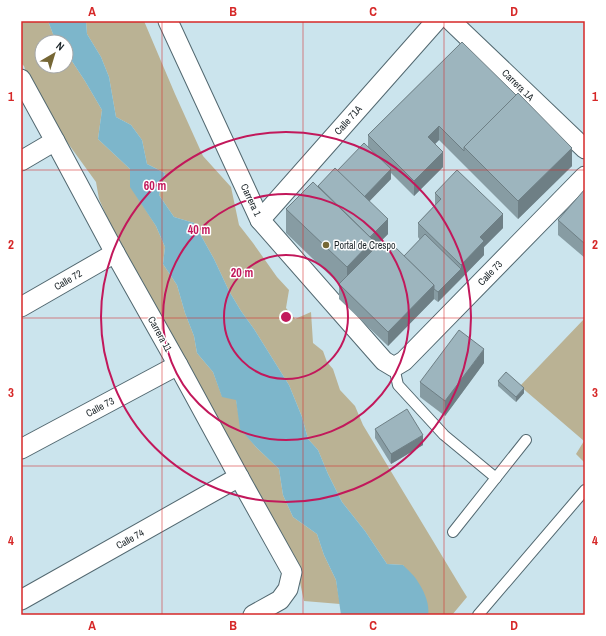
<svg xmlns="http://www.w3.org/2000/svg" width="606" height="636" font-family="'Archivo Narrow',sans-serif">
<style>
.green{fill:#bab294}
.water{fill:#7db6cb}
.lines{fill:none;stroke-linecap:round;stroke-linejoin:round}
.lane-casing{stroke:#526870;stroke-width:12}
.street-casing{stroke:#526870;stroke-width:21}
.lane{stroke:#fff;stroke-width:10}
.street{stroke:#fff;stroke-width:19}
.wall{fill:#879ca3}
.shaded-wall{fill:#6e7f85}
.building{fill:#9db5be;stroke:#6e7f85}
.grid{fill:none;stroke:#d62828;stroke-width:1;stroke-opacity:0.55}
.ring{fill:none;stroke:#c2185b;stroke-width:2}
.poi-dot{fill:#766735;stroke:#fff;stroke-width:1.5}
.labels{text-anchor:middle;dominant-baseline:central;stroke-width:3;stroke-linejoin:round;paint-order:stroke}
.street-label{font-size:10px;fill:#1b2428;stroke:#fff}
.poi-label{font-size:10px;fill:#1b2428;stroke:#fff;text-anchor:start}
.centre{fill:#c2185b;stroke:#fff;stroke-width:2}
.ring-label{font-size:12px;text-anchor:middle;font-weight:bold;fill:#c2185b;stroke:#fff;stroke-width:3;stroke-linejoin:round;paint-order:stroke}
.neatline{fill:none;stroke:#d62828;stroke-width:1.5}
.grid-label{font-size:13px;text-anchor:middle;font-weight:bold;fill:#d62828}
</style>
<rect width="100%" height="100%" fill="#cbe4ed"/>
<!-- green -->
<g class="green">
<polygon points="21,21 48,21 55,39 58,42 42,42 42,66 66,66 66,52 85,81 102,110 98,139 130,169 131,187 156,226 165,247 163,264 177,285 185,313 194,336 197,353 213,372 222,396 236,399 241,429 256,447 279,469 283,495 293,517 317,534 324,555 336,580 340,604 304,601 294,555 272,518 161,320 142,280 125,264 111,226 99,199 96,182 67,142 52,131 50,112 30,85 24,66 21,63"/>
<polygon points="86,21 144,21 175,94 203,156 231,187 239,225 253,243 277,277 289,290 286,308 295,319 311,312 313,343 323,351 327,362 333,369 340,390 355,406 363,425 462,589 467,597 452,615 428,615 428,610 403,565 387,564 365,531 342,502 328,474 318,450 308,439 302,417 289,385 254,329 241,311 229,291 214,259 194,223 174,217 159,195 165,173 147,164 142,140 131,125 116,117 109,77 101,57 87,34"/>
<polygon points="585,318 585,463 576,454 584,441 520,386"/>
</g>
<!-- water -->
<path class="water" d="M 48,21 L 86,21 L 87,34 L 101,57 L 109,77 L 116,117 L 131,125 L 142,140 L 147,164 L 165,173 L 159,195 L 174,217 L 194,223 L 214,259 L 229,291 L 241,311 L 254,329 L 289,385 L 302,417 L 308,439 L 318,450 L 328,474 L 342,502 L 365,531 L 387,564 L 403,565 C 408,570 415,576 418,582 C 424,591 430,604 428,615 L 341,615 L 336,580 L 324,555 L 317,534 L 293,517 L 283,495 L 279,469 L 256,447 L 240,429 L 236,400 L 222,397 L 213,372 L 197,353 L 194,336 L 185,313 L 177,285 L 163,264 L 165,247 L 156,226 L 130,187 L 130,169 L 98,139 L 102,110 L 85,81 L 66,52 L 66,42 L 58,42 L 55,39 Z"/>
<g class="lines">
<!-- lane casing -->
<g class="lane-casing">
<g id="lane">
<polyline points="394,367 398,385 444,435 496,478"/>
<polyline points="453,532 526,440"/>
<polyline points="478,615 585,490"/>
</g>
</g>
<!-- street casing -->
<g class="street-casing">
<g id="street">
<polyline points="168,21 260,220 384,361 394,367 404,361 585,176"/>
<polyline points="451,21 585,149"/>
<polyline points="21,79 55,141 115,253 178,365 239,477 292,572 288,589 280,600 253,615"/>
<polyline points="21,161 55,141"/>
<polyline points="260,220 436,21"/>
<polyline points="21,307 115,253"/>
<polyline points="21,449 178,365"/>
<polyline points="21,600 239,477"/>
</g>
</g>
<!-- lane -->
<use href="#lane" class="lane"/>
<!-- street -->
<use href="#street" class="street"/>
</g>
<!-- wall -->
<g class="wall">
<polygon points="462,42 572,166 518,219 439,140 435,144 443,167 414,196 391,173 391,179 369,201 388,234 373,249 373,250 389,252 404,256 420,240 418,237 418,223 435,205 435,193 503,228 484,247 484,255 461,279 438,302 434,299 388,346 339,299 339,284 286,233 286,209 318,186 368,146 368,135"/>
<polygon points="585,189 585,258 558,235 558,220"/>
<polygon points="484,363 445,416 420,397 420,382"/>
<polygon points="498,381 524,393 516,402 498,386"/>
<polygon points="375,429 423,445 391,464 375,438"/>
</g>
<!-- shaded-wall -->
<g class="shaded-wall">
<polygon points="439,126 439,140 428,151 428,137"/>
<polygon points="572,148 572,166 518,219 518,201"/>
<polygon points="443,152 443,167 414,196 414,181"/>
<polygon points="391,169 391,179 362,209 362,199"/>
<polygon points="503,214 503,228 484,247 484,255 438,302 438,292 461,269 461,265 480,237"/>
<polygon points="388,219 388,234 373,249 373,264 347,291 347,267 366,242"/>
<polygon points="434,285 434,299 388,346 388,332"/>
<polygon points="484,349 484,363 445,416 445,401"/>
<polygon points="524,388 524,393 516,402 516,397"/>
<polygon points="423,435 423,445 391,464 391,454"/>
</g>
<!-- building -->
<g class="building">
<polygon points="462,42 516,95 464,147 464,151 439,126 428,137 443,152 414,181 368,135"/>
<polygon points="518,93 572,148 518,201 464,147"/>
<polygon points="364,143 391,169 364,197 337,171"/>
<polygon points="335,168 388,219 370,237 318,186"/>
<polygon points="457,170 503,214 480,237 484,241 461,265 418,223 441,199 435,193"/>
<polygon points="313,182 373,240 347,267 286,209"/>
<polygon points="585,189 585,244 558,220"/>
<polygon points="425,234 461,269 438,292 434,289 434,285 404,256"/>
<polygon points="380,243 389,252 394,246 434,285 388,332 339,284"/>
<polygon points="459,330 484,349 445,401 420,382"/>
<polygon points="506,372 524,388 516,397 498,381"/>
<polygon points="407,409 423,435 391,454 375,429"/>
</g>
<!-- grid -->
<path class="grid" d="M 162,21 L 162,615M 303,21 L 303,615M 444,21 L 444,615M 21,170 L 585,170M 21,318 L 585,318M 21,466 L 585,466"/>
<!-- distance rings -->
<g class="ring">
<circle cx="286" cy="317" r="62"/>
<circle cx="286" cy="317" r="123"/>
<circle cx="286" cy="317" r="185"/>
</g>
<!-- markers -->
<circle class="poi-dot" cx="326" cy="245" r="4"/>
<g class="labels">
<!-- street labels -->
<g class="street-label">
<text transform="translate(518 85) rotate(44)">Carrera 1A</text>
<text transform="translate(348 120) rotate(-48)">Calle 71A</text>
<text transform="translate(251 200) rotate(65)">Carrera 1</text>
<text transform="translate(490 273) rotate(-46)">Calle 73</text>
<text transform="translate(68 280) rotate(-30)">Calle 72</text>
<text transform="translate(160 334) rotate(61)">Carrera 11</text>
<text transform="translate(100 407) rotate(-28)">Calle 73</text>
<text transform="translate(130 539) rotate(-29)">Calle 74</text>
</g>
<!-- poi labels -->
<g class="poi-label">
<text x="334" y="245">Portal de Crespo</text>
</g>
</g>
<circle cx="286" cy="317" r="6" class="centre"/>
<g class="ring-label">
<text x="155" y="190">60 m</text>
<text x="199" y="234">40 m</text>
<text x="242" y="277">20 m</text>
</g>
<!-- border -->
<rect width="606" height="636" fill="none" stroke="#ffffff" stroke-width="44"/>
<!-- north arrow -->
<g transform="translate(54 54) rotate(38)"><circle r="19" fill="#ffffff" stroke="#a4a7a9"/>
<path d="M0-3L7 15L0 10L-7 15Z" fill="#766735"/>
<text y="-6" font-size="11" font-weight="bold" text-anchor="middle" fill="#1b2428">N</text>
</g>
<rect x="22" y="22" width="562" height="592" class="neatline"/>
<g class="grid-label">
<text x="92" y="16">A</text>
<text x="233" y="16">B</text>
<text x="373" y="16">C</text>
<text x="514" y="16">D</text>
<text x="11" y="101">1</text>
<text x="595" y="101">1</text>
<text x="11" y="249">2</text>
<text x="595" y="249">2</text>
<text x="11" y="397">3</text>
<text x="595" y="397">3</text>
<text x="11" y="545">4</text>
<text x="595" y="545">4</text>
<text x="92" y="630">A</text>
<text x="233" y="630">B</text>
<text x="373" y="630">C</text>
<text x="514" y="630">D</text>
</g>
</svg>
